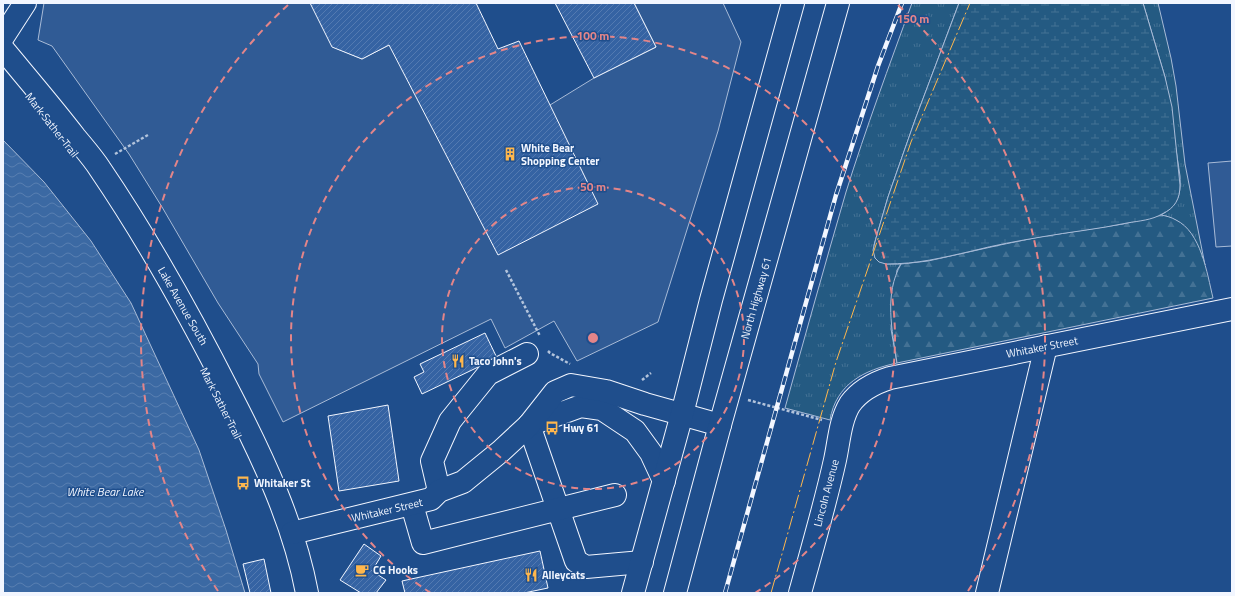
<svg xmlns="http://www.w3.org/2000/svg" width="1235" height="596" font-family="'Titillium Web',sans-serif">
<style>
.grass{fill:url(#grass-tufts);stroke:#a8bbd7}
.forest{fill:url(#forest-firs);stroke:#a8bbd7}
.wetland{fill:url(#wetland-marsh);stroke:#a8bbd7}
.parking{fill:#305b95;stroke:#a8bbd7}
.water{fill:url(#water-waves);stroke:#a8bbd7}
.building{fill:url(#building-hatch);stroke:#f2f6ff}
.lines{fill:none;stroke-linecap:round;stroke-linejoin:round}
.minor-casing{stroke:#f2f6ff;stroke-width:24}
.major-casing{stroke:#f2f6ff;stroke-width:24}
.path{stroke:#b3c4dc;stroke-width:2.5;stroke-dasharray:3 2;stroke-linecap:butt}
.minor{stroke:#1f4e8c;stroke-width:22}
.major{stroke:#1f4e8c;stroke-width:22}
.rail-casing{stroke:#f2f6ff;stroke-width:4.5}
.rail{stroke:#1f4e8c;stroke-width:3;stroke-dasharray:9;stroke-linecap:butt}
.power{stroke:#ffb74d;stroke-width:1;stroke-dasharray:14 3 2 3;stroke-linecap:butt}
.ring{fill:none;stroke:#e38589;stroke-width:2;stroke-dasharray:7 5}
.labels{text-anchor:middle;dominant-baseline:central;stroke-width:3;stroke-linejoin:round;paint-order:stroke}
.street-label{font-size:11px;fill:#f2f6ff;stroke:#1f4e8c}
.poi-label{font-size:11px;font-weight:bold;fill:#f2f6ff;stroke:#1f4e8c;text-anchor:start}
.water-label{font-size:12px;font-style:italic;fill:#f2f6ff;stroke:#1f4e8c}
.centre{fill:#e38589;stroke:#1f4e8c;stroke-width:2}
.ring-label{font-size:12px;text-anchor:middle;font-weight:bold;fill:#e38589;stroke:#1f4e8c;stroke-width:3;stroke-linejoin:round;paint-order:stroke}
</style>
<defs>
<pattern id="grass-tufts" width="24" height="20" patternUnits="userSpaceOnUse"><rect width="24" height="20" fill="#245a82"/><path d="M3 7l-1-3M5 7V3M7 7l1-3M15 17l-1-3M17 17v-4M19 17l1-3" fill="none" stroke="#447295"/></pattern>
<pattern id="forest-firs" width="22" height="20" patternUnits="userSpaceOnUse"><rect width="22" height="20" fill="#245a82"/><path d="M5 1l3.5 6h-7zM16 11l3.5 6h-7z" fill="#447295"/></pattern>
<pattern id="wetland-marsh" width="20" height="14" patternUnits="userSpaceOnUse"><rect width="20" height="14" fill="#245a82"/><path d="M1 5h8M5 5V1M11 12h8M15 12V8" fill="none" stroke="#447295"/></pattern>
<pattern id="water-waves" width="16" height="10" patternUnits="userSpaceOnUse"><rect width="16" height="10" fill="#3b69a3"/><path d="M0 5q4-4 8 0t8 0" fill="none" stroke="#587fb1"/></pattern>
<pattern id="building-hatch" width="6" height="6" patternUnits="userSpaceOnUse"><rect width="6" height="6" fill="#3563a3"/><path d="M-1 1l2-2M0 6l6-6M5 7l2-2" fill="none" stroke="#537ab1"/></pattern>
</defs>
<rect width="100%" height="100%" fill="#1f4e8c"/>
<!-- grass -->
<g class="grass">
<path d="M 912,3 L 959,3 L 915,120 L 888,197 L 874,245 L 875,258 L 877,260 L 886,264 L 901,264 L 897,270 L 891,329 L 897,363 C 864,370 836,384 830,420 L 785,408 C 805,336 825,264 846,192 C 866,128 889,66 912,3 Z"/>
<path d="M 1143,3 L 1158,3 L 1171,58 L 1176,86 L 1185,164 L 1205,265 C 1196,240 1189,221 1161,215 C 1178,205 1181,196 1180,176 L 1165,77 Z"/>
</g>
<!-- forest -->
<path class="forest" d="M 1161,215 C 1166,216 1171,217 1176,220 C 1201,232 1207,273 1213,298 L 897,363 C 892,330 884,294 901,264 L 928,261 L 1000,245 L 1039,237 L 1123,224 Z"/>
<!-- wetland -->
<path class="wetland" d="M 959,3 L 1143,3 L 1165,77 L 1172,107 L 1180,185 C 1180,199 1175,208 1162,214 C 1152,220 1139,221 1127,223 C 1099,229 1069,232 1041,237 C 1018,241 995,245 972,251 C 941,258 918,264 886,264 L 879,262 L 875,258 L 873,250 L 876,238 L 888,197 L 915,120 Z"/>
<!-- parking -->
<g class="parking">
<polygon points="44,3 311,3 333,47 362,59 389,45 550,105 594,78 656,47 634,3 723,3 741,42 718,131 658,322 577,361 554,321 505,348 491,319 283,422 259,374 258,364 218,303 162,207 129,154 52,46 38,40"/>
<polygon points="1232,161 1232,246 1216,247 1208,163"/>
</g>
<!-- water -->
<polygon class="water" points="3,140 44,182 91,241 131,303 199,450 226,530 245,593 3,593"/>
<!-- building -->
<g class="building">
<polygon points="310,3 476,3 498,49 519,41 598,204 498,255 389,45 362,59 332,47"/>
<polygon points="555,3 634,3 656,47 594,78"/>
<polygon points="485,333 497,358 422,394 414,377 424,372 420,364"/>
<polygon points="388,405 399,481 339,491 328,416"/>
<polygon points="364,544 381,556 372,571 386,580 376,593 361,593 340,580"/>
<polygon points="540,551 548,588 524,593 405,593 402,581"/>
<polygon points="264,559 271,593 250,593 243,564"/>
</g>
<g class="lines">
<!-- minor casing -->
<g class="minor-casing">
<g id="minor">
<polyline points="3,37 25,3"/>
<path d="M 3,49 C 27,78 52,107 75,137 C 84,148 93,158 100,169 C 149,241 192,319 231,396 C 263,458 294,524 307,593"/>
<polyline points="529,425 576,561 586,567 642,562"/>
<polyline points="529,425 581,406 602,409 635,431 651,453 664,481"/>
<polyline points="439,491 432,461 450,421 488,374 527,354"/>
<polyline points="412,505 423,543 615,495"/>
<polyline points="292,533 431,499 439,491 463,482 501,451 529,425 555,392 571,385 606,391 645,404 720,425"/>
<path d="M 800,593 C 812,549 825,505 835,460 C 839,442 840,420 850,404 C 860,390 874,383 890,378 L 1232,309"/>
<polyline points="987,593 1046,346"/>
</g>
</g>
<!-- major casing -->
<g class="major-casing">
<g id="major">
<polyline points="633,593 682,414 711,300 793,3"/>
<polyline points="675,593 720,425 838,3"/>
</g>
</g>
<!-- path -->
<g class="path">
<polyline points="115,154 148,135"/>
<polyline points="506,270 540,336"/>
<polyline points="548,351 550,353 570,364"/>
<polyline points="642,380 651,373"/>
<polyline points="748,400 822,420"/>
</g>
<!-- minor -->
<use href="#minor" class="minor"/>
<!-- major -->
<use href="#major" class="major"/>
<!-- rail casing -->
<g class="rail-casing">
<polyline id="rail" points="725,593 836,195 878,66 902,3"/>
</g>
<!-- rail -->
<use href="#rail" class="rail"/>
<!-- power -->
<polyline class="power" points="771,593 836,362 911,142 970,3"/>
</g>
<!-- distance rings -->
<g class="ring">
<circle cx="593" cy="338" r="151"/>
<path d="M431 593A302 302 0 1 1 755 593"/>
<path d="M218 591A452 452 0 0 1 288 5M898 5A452 452 0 0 1 968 591"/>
</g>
<!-- icons -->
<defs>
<g id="building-bare" transform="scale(1.08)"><path d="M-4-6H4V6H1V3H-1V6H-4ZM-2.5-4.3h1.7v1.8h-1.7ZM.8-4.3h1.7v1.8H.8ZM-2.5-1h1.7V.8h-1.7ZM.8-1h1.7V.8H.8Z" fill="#ffb74d" stroke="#1f4e8c" stroke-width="2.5" paint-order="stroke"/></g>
<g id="restaurant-bare" transform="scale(1.08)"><path d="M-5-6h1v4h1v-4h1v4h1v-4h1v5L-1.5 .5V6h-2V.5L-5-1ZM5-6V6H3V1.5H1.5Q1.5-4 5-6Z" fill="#ffb74d" stroke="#1f4e8c" stroke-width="2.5" paint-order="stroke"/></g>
<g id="bus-bare" transform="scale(1.08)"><path d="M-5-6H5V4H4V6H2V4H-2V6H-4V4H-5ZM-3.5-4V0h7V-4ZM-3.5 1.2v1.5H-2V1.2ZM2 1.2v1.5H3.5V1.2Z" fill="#ffb74d" stroke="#1f4e8c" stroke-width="2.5" paint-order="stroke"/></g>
<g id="cafe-bare" transform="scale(1.08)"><path d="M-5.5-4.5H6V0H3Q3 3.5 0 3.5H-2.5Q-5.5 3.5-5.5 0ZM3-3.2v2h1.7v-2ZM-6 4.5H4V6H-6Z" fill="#ffb74d" stroke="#1f4e8c" stroke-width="2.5" paint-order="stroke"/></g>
</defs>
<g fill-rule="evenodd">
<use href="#building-bare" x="510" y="154"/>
<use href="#restaurant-bare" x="458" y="361"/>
<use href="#bus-bare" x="552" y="428"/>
<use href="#bus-bare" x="243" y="483"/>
<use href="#cafe-bare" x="362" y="570"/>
<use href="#restaurant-bare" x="531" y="575"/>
</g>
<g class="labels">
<!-- street labels -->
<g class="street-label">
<text transform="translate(52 125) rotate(52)">Mark Sather Trail</text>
<text transform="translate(756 298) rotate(-74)">North Highway 61</text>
<text transform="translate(183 306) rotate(60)">Lake Avenue South</text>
<text transform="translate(1042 347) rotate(-11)">Whitaker Street</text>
<text transform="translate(221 403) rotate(63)">Mark Sather Trail</text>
<text transform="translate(826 493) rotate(-75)">Lincoln Avenue</text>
<text transform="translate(387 510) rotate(-13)">Whitaker Street</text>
</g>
<!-- poi labels -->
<g class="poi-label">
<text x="521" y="148">White Bear<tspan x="521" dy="13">Shopping Center</tspan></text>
<text x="469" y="361">Taco John's</text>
<text x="563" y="428">Hwy 61</text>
<text x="254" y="483">Whitaker St</text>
<text x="373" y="570">CG Hooks</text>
<text x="542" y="575">Alleycats</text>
</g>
<!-- water labels -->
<g class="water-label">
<text x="105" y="491">White Bear Lake</text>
</g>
</g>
<circle cx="593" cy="338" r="6" class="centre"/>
<g class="ring-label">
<text x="913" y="23">150 m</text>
<text x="593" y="40">100 m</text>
<text x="593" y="191">50 m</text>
</g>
<!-- border -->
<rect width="1235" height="596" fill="none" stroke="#f2f6ff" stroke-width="8"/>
</svg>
